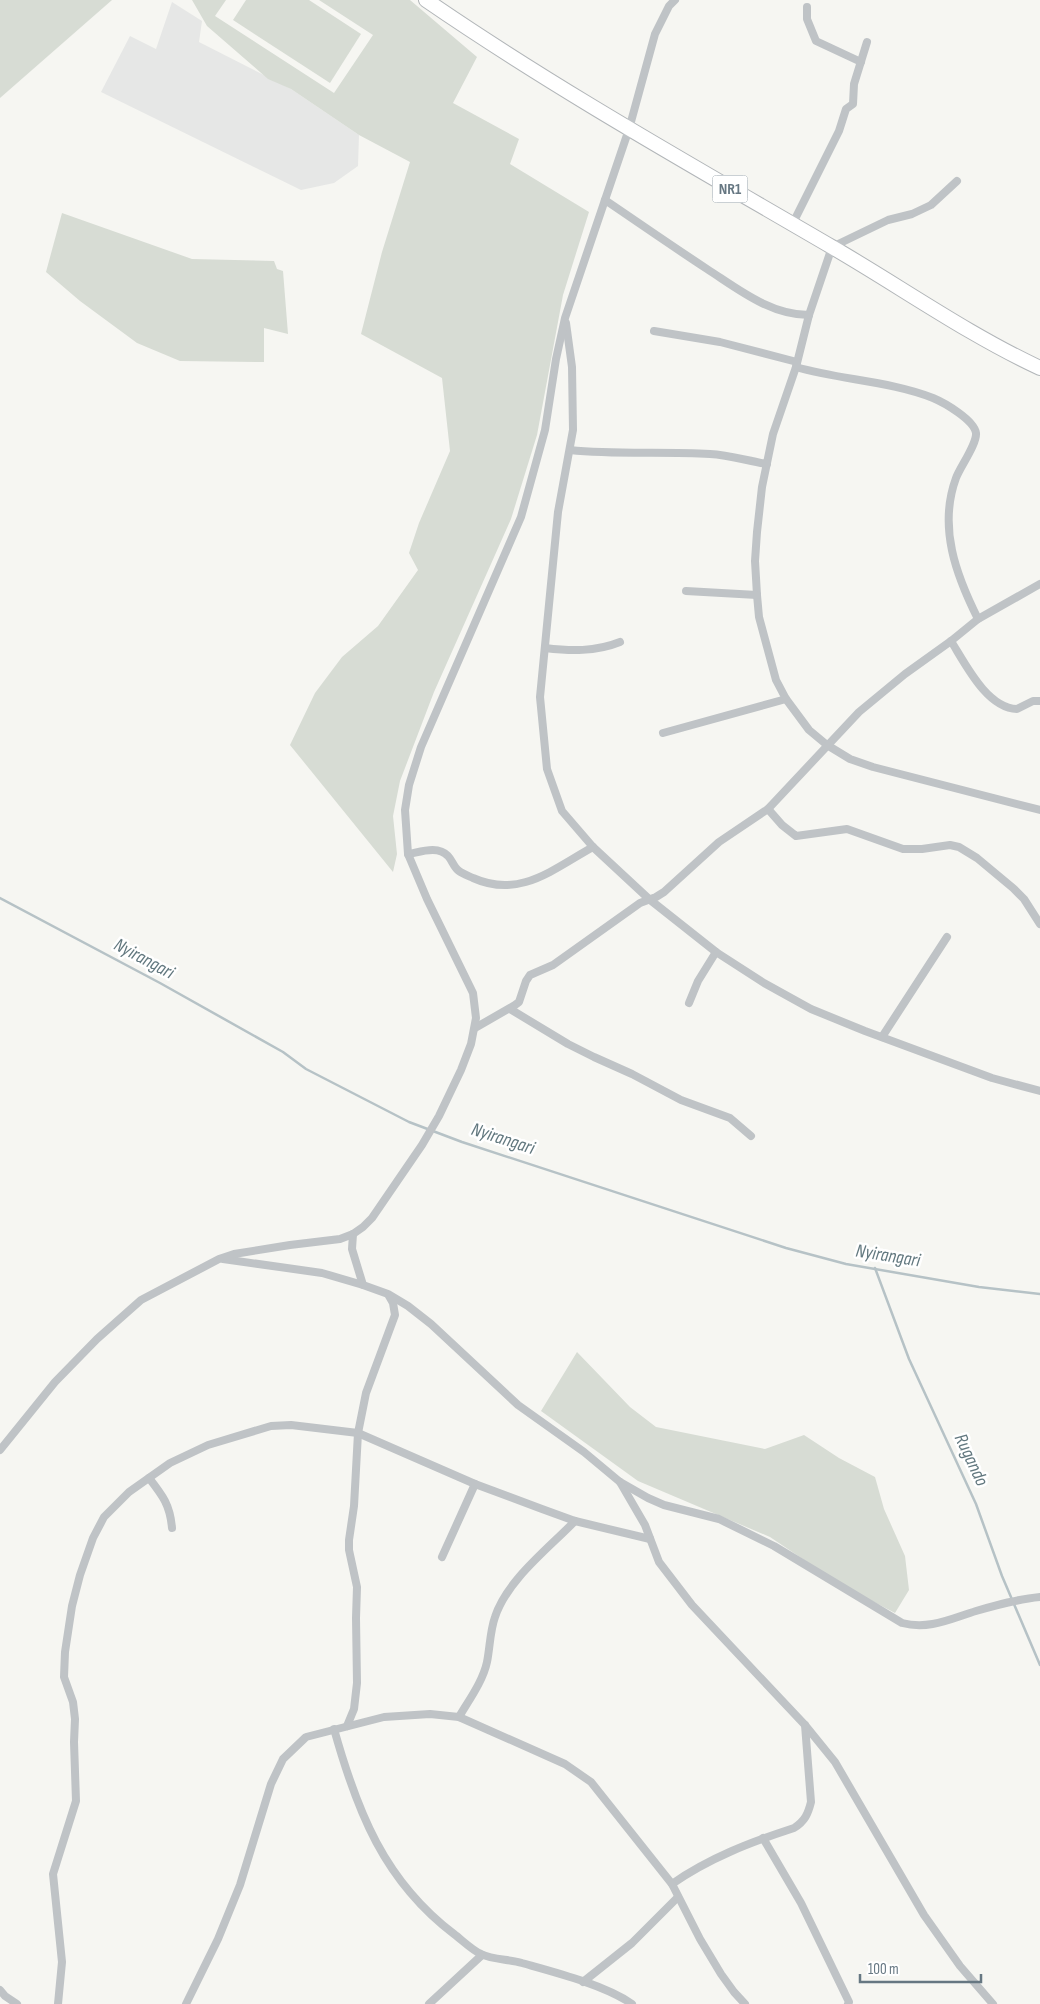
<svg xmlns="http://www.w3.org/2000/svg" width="1040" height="2004" font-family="'Sofia Sans Condensed',sans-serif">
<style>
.built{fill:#e6e7e6}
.green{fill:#d7dcd4}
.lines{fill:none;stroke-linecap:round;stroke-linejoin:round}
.stream{stroke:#b6c2c6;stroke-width:2.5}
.trunk-casing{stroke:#b2b6b9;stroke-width:16}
.minor{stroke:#bfc3c6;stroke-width:8}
.trunk{stroke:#fff;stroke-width:14}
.labels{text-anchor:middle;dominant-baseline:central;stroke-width:5;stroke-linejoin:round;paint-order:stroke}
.shield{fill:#fff;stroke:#94a0a8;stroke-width:1}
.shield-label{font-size:16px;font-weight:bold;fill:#667782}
.water-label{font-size:19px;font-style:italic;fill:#62787f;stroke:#fff}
</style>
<rect width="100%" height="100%" fill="#f6f6f2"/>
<!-- built -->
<polygon class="built" points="172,2 202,21 199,42 291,89 359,135 358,166 334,183 301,190 101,92 130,36 156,49"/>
<!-- green -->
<g class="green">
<polygon points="0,0 112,0 0,98"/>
<polygon points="192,0 226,0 215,16 334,93 373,35 319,0 410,0 477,57 453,103 519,139 510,164 589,212 563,295 537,435 511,519 434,692 400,781 393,816 397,854 393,872 290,745 315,693 342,657 378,626 418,570 409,553 419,523 450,451 442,378 361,334 382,252 410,162 359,135 291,89 268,79 207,26"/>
<polygon points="246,0 309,0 361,34 330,83 233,20"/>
<polygon points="62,213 192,259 274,261 277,269 283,271 288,334 264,328 264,362 180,361 137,343 80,301 46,272"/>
<polygon points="577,1352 630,1407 656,1427 765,1449 804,1435 839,1458 875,1477 884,1509 905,1556 909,1590 895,1613 840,1584 770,1537 638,1481 541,1411"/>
</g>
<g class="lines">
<!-- stream -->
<g class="stream">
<polyline points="0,898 160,983 283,1052 306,1069 409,1122 462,1142 786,1248 846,1264 979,1287 1040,1294"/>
<polyline points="875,1268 909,1359 976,1504 1002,1576 1040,1665"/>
</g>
<!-- trunk casing -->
<g class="trunk-casing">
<path id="trunk" d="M 426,0 C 557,90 695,167 832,247 C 901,287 967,334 1040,368"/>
</g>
<!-- minor -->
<g class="minor">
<polyline points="807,7 807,19 816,41 861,62"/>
<polyline points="957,181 931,205 912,214 888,220 832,247 809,315 796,367 773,434 762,487 757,532 755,561 757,595 759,617 776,680 786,699 809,730 827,745 850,759 873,767 1040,810"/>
<path d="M 605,200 C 639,223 672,246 707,269 C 738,289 770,315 809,315"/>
<polyline points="792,225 839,131 846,109 853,104 854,84 867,42"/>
<polyline points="566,323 572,367 573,430 558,512 540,697 547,769 562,811 593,847 649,899 716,952 764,983 811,1009 865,1031 992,1078 1040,1091"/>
<polyline points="654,331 720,342 797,362"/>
<path d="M 796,367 C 841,380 889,381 933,398 C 945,403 974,420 976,433 C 977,444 960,467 956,478 C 938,527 956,575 978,619"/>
<path d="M 570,450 C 617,455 663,451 710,454 C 729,455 748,461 767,464"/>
<polyline points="686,591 757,595"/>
<path d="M 951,641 C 966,665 987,708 1017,709 L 1033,701 L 1040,701"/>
<path d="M 545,648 C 570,651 595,652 620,642"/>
<polyline points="663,733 786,699"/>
<polyline points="768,809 782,825 796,836 847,829 903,849 922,849 950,845 959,847 977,858 1013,888 1024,899 1040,924"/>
<path d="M 408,854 C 420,852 438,845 448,856 C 452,860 454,868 459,871 C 463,874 469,876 473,878 C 520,899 553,869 593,847"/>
<polyline points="689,1003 698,981 716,952"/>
<polyline points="510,1009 568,1044 594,1057 632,1074 681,1100 730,1118 751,1136"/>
<polyline points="475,1028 515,1005 519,1002 526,981 530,975 553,965 640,903 656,897 664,892 719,842 768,809 859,712 905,674 951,641 978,619 1040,584"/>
<polyline points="882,1037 947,937"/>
<polyline points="353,1234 352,1249 363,1285"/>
<path d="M 223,1259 L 322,1273 L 363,1285 L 388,1294 L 408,1306 L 431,1324 L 518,1405 L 584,1452 L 620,1482 L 648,1498 L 664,1505 L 719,1519 L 774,1546 L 902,1623 C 929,1630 950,1619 976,1611 C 997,1605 1018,1599 1040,1597"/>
<polyline points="0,1450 55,1382 97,1339 141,1300 219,1259 234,1254 290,1245 340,1239 353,1234 363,1227 372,1218 422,1145 439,1116 461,1070 471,1044 476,1018 473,993 427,899 408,854 405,810 409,785 421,747 521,517 545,430 556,359 565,318 629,129 655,34 669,6 675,0"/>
<path d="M 149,1478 C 163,1496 170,1505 172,1528"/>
<polyline points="620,1482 645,1525 659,1562 692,1605 805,1725 835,1762 924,1915 960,1966 993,2004"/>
<polyline points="442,1557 475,1484"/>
<path d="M 459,1717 C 469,1700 483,1681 487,1662 C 490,1647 490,1631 495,1617 C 507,1580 549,1548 575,1521"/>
<polyline points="347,1726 354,1709 357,1683 356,1618 357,1587 349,1550 349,1540 354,1506 358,1433 366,1393 395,1315 393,1303 389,1296"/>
<path d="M 334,1729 C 357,1811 384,1881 454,1934 C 462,1940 472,1950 481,1954 C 493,1960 509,1959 522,1963 C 554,1972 605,1985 632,2004"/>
<polyline points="763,1838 801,1903 849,2002 848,2004"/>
<path d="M 672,1884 C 709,1858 751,1842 794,1828 C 805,1821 808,1814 811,1802 L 805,1725"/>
<polyline points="583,1982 632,1943 678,1897"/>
<polyline points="0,1990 5,1996 17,2004"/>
<polyline points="58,2004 62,1962 53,1874 76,1801 74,1742 75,1719 73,1702 64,1677 65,1652 72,1606 80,1575 93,1538 104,1517 129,1492 170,1463 208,1445 271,1426 291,1425 358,1433 475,1484 542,1509 575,1521 650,1539"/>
<polyline points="186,2004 218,1939 240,1885 271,1784 283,1759 306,1737 384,1717 430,1714 459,1717 565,1764 591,1782 672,1884 700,1939 721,1974 734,1992 745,2004"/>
<polyline points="429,2004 482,1955"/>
</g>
<!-- trunk -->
<use href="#trunk" class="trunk"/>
</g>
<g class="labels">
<!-- shield labels -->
<rect class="shield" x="712.5" y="175.5" width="35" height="27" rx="4"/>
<g class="shield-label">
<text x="730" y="189">NR1</text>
</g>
<!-- water labels -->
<g class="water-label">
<text transform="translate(144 959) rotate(28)">Nyirangari</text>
<text transform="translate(503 1139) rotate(18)">Nyirangari</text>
<text transform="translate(888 1256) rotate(9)">Nyirangari</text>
<text transform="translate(971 1460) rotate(65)">Rugando</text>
</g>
</g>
<!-- scale -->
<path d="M860 1974v8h121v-8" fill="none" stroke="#667782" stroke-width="2.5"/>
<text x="868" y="1974" font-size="15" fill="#667782" stroke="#ffffff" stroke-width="4" paint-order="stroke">100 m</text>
</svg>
